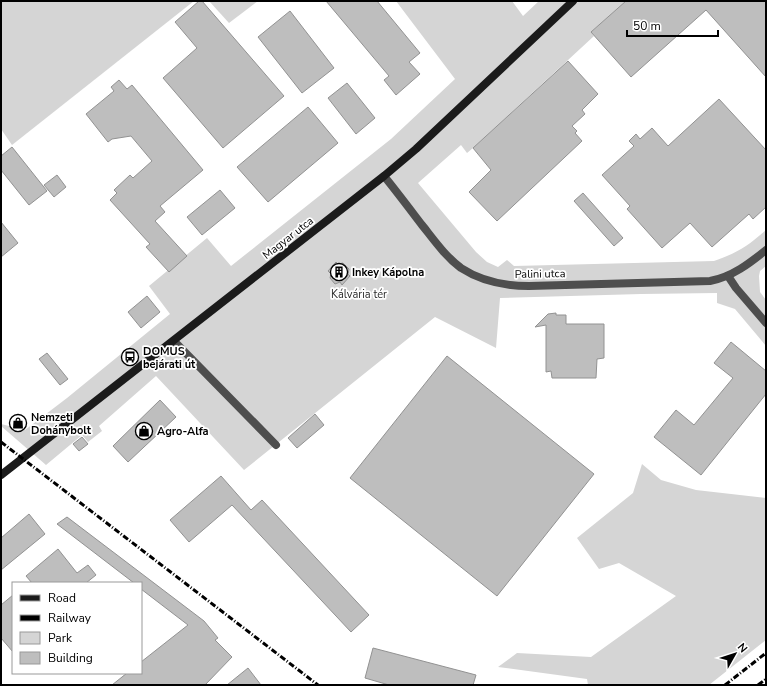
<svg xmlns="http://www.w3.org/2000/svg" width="767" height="686" font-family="'Nunito Sans',sans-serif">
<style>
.green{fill:#d5d5d5}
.building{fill:#bebebe;stroke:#929292}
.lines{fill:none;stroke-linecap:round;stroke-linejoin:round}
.minor{stroke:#4e4e4e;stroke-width:8}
.secondary{stroke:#1b1b1b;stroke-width:8}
.rail{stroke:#000;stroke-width:3;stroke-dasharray:6 2 1 2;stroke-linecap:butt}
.labels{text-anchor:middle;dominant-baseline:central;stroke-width:3.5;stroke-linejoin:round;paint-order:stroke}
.street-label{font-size:11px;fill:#000;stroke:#fff}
.poi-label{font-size:11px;font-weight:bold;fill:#000;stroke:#fff;text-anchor:start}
.park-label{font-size:11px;fill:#2c2c2c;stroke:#fff}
</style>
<rect width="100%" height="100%" fill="#fff"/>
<!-- green -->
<g class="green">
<polygon points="1,1 194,1 12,145 1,129"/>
<polygon points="209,1 258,1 229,23"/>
<path d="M 396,1 L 512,1 L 523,16 L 539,1 L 626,1 L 591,32 L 594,36 L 473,148 L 467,153 L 461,145 L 418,183 L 476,252 L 487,262 L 498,267 L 507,260 L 514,266 L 714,261 C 737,253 748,246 766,230 L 766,266 L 760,271 L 759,276 L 760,292 L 766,300 L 766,346 L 735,309 L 717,303 L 717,293 L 641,294 L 500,298 L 496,348 L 435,317 L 244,470 L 156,376 L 99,426 L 102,431 L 88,442 L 82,435 L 46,465 L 1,426 L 1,424 L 25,430 L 67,398 L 170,314 L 149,286 L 207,238 L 231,266 L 391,139 L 455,79 Z"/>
<polygon points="642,464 661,480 696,490 766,498 766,640 709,685 588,685 587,679 498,667 517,653 591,657 676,596 619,563 599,569 577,538 633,493"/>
</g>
<!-- building -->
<g class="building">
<polygon points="199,1 202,1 284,96 223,148 163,78 197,48 175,22"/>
<polygon points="326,1 377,1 420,53 409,62 420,74 396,95 384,80 389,76"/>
<polygon points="626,1 766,1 766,77 706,10 631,77 591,32"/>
<polygon points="290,11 334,68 302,93 258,37"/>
<polygon points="568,61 598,94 582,110 585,114 572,126 577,131 575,133 582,141 497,221 469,192 491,170 473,148"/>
<polygon points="119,80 127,89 132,85 203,170 160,206 165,212 155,221 187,256 169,272 146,247 150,244 110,200 117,193 114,190 130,175 133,178 152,161 131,136 112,139 108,142 86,114 114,91 111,87"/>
<polygon points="347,83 375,118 356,134 328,98"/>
<polygon points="719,99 766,150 766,207 753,219 749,214 712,247 690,223 662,248 627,209 630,206 602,175 634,146 629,141 636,134 640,139 652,128 668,146"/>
<polygon points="308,107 338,143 268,202 237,167"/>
<polygon points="12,147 47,191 29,205 1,170 1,156"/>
<polygon points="57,175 66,187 54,197 44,185"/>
<polygon points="220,190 235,208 202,235 187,217"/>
<polygon points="583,193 623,238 614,246 574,201"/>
<polygon points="1,222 18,243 1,257"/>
<polygon points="336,262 338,264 343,263 349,269 348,274 350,276 342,285 340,282 335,284 330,278 331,274 328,271"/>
<polygon points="147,296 160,312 141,328 128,312"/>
<polygon points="556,313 556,315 566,315 566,324 604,324 604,358 597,359 596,378 552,378 551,371 546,372 546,325 535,327 548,314"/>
<polygon points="731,342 766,371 766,394 701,475 654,437 676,410 694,425 733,378 714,363"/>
<polygon points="47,353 68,379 60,385 39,359"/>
<polygon points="447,356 594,474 497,596 350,478"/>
<polygon points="160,400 176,417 128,462 113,446"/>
<polygon points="315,414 324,425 297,448 288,438"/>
<polygon points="82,437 88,444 79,451 73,444"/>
<polygon points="221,476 251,510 262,500 369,615 351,632 232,505 189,542 170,520"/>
<polygon points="29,514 45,534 1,570 1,538"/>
<polygon points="67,517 204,621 218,638 215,640 232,657 205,685 112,685 127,673 141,673 141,662 188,625 141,589 141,583 134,583 57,524"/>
<polygon points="58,549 77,573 88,565 96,575 86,583 32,583 26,576"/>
<polygon points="13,595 13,652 1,638 1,605"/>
<polygon points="373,648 476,675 473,685 389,685 365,678"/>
<polygon points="248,668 261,685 227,685"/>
</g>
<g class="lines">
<!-- minor -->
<g class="minor">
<path d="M 384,176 C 397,192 409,208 422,225 C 434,240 445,256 461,268 C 481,281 506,286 529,286 L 710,281 C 732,277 750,263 766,250"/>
<polyline points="728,276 736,288 766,323"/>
<polyline points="174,341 276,445"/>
</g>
<!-- secondary -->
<polyline class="secondary" points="1,475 384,176 416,149 573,1"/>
<!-- rail -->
<g class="rail">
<polyline points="1,442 318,685"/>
<polyline points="725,685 766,653"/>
<polyline points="758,685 766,679"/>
</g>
</g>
<!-- icons -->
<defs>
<g id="building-ring" transform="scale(0.9)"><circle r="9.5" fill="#fff" stroke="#000" stroke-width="1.5"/><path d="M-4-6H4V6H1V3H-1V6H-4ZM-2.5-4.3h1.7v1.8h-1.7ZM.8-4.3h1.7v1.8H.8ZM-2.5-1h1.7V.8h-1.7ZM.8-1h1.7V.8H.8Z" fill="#000"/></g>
<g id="bus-ring" transform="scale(0.9)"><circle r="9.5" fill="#fff" stroke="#000" stroke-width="1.5"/><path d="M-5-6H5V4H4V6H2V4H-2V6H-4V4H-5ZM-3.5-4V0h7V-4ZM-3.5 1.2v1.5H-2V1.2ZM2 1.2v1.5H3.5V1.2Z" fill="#000"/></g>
<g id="shop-ring" transform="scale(0.9)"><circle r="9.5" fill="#fff" stroke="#000" stroke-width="1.5"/><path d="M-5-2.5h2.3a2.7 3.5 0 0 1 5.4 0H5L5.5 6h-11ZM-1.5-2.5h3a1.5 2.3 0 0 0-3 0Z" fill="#000"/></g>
</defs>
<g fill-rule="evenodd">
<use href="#building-ring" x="339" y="272"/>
<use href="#bus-ring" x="130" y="357"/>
<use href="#shop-ring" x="18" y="423"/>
<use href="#shop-ring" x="144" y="431"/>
</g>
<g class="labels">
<!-- street labels -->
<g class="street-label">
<text transform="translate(288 238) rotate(-38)">Magyar utca</text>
<text transform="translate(540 274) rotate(-1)">Palini utca</text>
</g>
<!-- poi labels -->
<g class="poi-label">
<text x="352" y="272">Inkey Kápolna</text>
<text x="143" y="351">DOMUS<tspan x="143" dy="13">bejárati út</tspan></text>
<text x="31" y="417">Nemzeti<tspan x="31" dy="13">Dohánybolt</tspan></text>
<text x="157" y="431">Agro-Alfa</text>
</g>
<!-- park labels -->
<g class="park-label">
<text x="359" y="294">Kálvária tér</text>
</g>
</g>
<!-- border -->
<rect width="767" height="686" fill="none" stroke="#000000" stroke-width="4"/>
<!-- legend -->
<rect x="12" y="582" width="130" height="92" fill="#ffffff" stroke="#999999"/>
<rect x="20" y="595" width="20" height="6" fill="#1b1b1b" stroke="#999999"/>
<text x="48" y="602" font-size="12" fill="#000000">Road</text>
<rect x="20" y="615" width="20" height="6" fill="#000000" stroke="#999999"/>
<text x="48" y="622" font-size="12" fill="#000000">Railway</text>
<rect x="20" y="632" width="20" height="12" fill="#d5d5d5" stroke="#999999"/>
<text x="48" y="642" font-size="12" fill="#000000">Park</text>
<rect x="20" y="652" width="20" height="12" fill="#bebebe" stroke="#999999"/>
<text x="48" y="662" font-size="12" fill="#000000">Building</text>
<!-- north arrow -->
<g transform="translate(735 654) rotate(51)" stroke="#ffffff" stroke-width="3" paint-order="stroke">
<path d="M0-3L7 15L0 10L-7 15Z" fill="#000000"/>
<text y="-6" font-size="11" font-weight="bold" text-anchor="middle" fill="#000000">N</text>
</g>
<!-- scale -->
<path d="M627 30v6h91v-6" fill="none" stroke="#000000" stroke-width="2"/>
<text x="633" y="30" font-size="12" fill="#000000" stroke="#ffffff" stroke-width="3" paint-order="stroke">50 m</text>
</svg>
